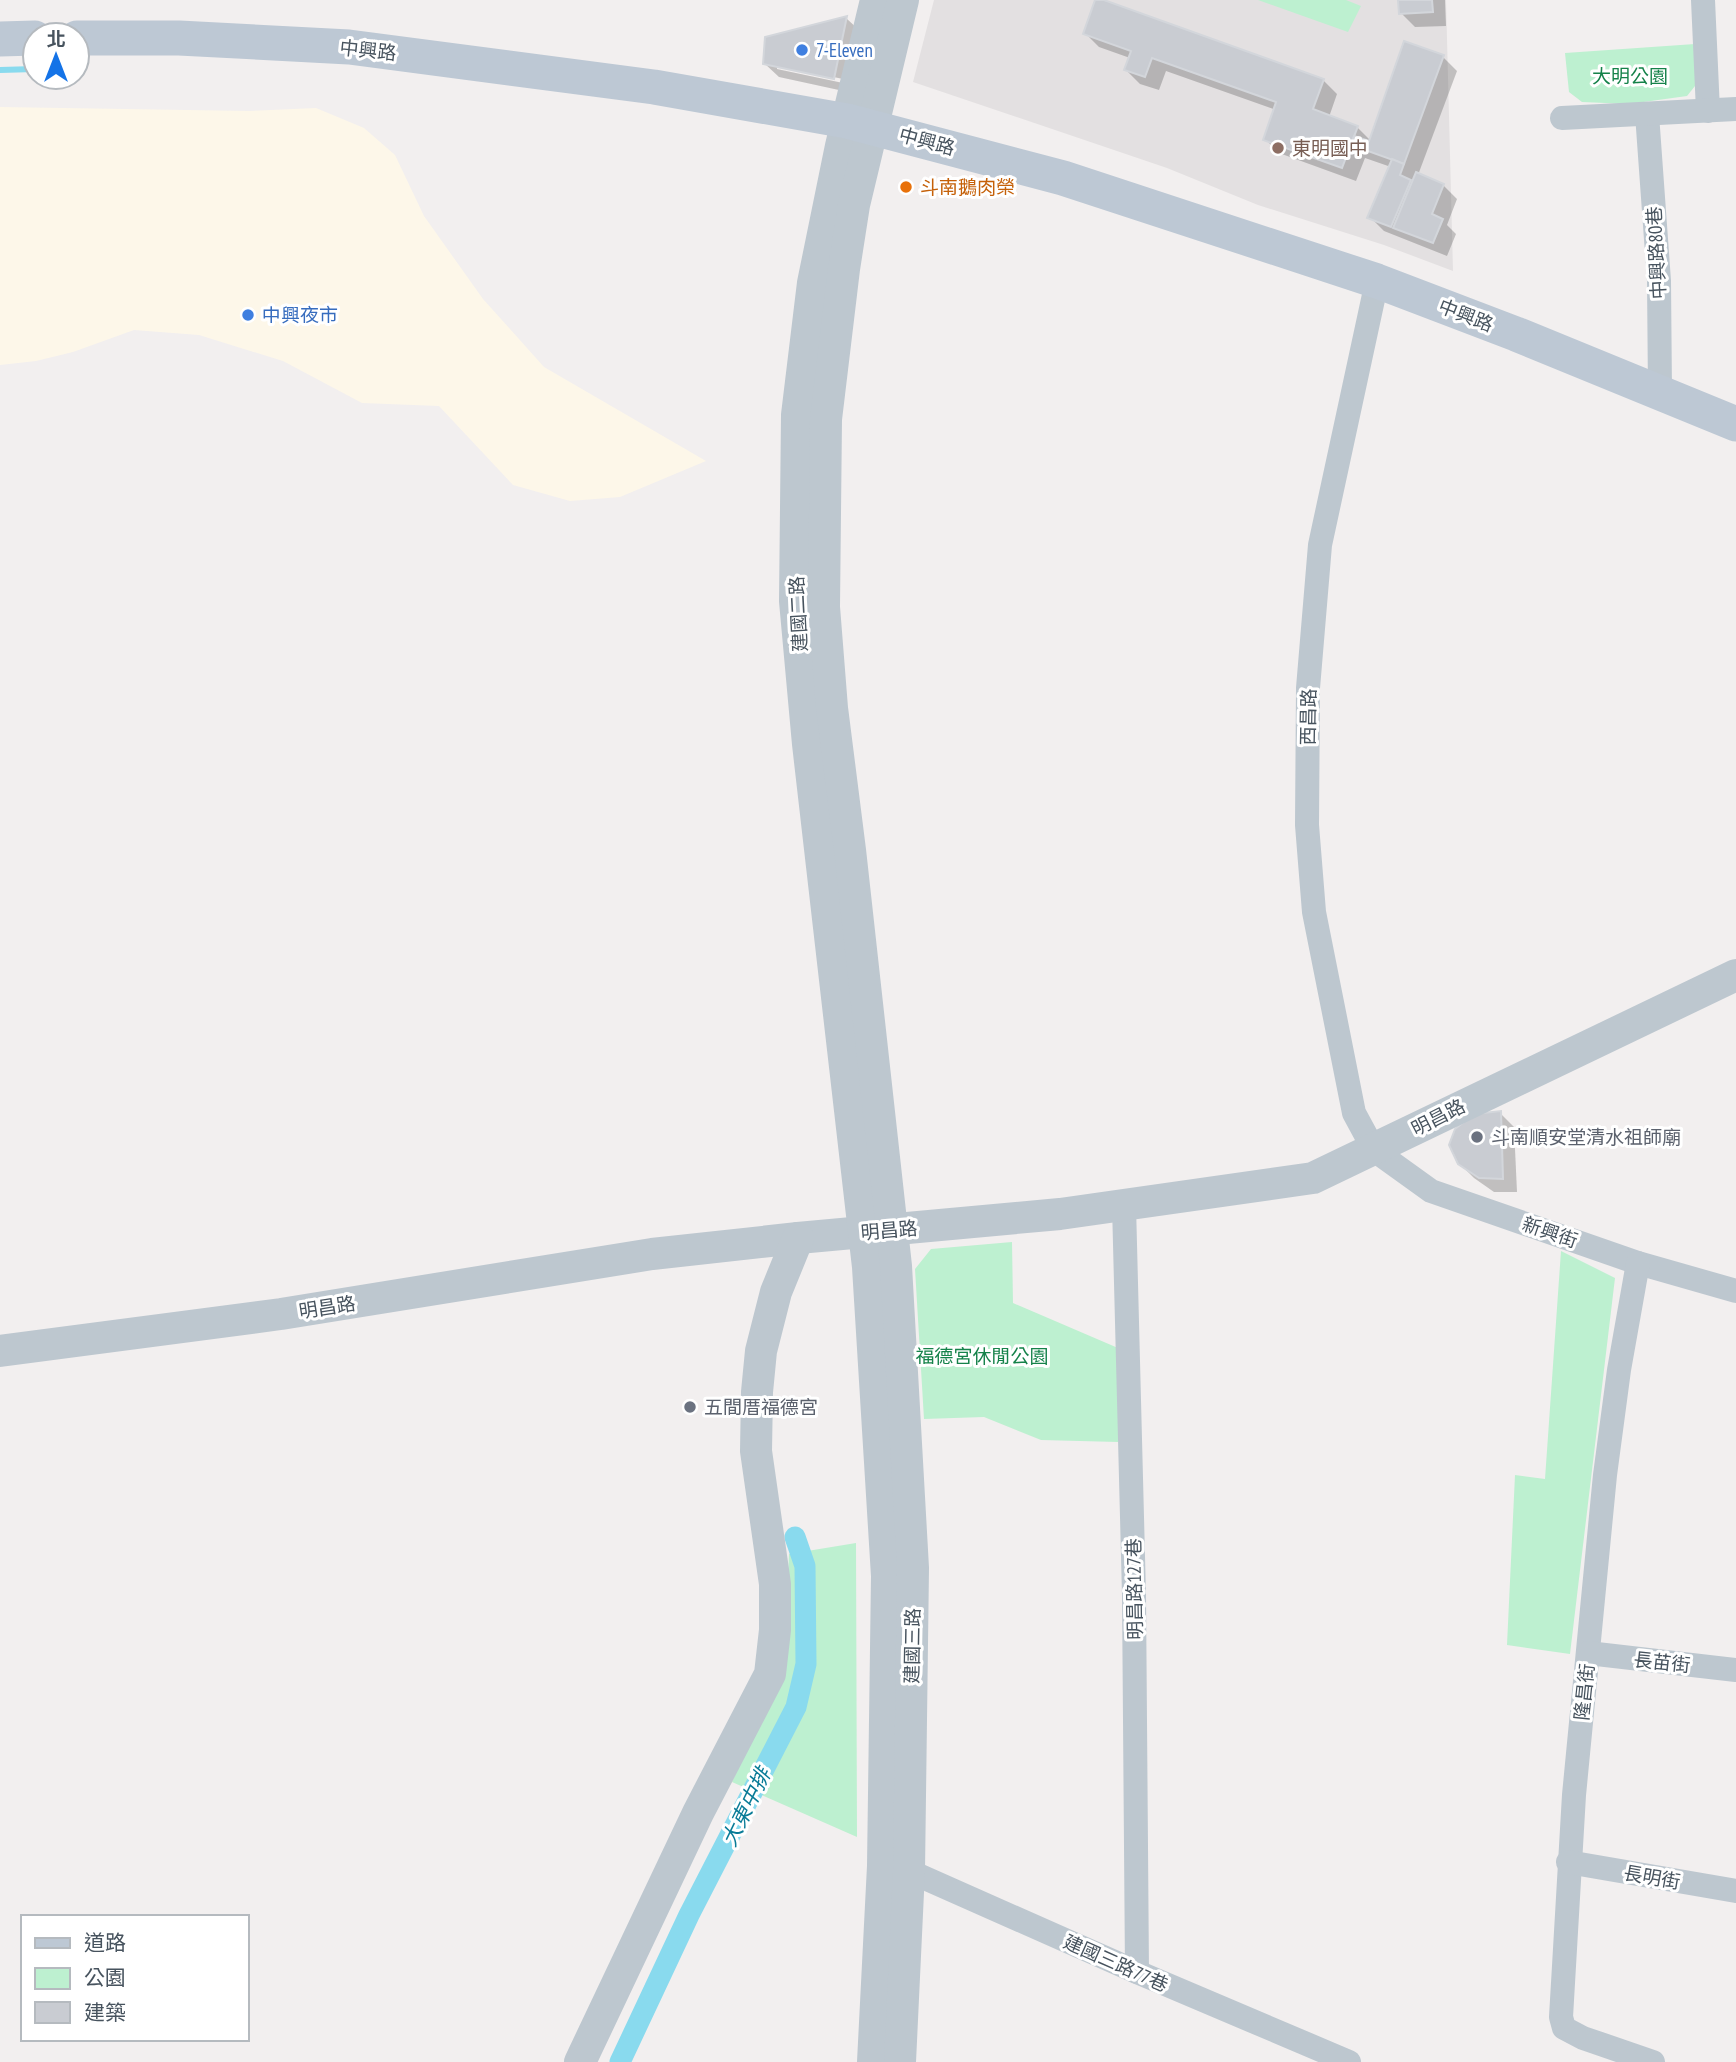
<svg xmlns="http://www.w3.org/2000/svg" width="1736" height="2062" font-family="'PT Sans Narrow','Noto Sans TC',sans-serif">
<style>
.commercial{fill:#fdf7e9}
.education{fill:#e3e0e1}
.green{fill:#bdf0d0}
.shadow{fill:#0003;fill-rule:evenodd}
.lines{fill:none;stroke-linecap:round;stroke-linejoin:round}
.stream{stroke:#89daee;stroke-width:6}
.canal{stroke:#89daee;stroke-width:21}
.building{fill:#c9ccd2;stroke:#d3d6db;stroke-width:2}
.minor{stroke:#bdc7cf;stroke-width:24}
.tertiary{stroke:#bdc7cf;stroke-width:32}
.secondary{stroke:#bdc8d4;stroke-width:35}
.shop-dot{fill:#3f7fe0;stroke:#fff;stroke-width:2.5}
.education-dot{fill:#8d6e63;stroke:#fff;stroke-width:2.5}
.food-dot{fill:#e8710a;stroke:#fff;stroke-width:2.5}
.worship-dot{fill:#6b7280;stroke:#fff;stroke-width:2.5}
.labels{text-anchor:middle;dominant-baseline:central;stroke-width:6;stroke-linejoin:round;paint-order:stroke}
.street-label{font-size:19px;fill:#47535e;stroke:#fff}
.shop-label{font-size:19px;fill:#366cbe;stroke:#fff;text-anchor:start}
.park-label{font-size:19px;fill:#15824a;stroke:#fff}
.education-label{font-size:19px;fill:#785e54;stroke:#fff;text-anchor:start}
.food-label{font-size:19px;fill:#c56008;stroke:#fff;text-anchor:start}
.worship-label{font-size:19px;fill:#5b616d;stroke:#fff;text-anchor:start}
.water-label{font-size:21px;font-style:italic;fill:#097b97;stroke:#fff}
</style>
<rect width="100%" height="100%" fill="#f2efef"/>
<!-- commercial -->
<polygon class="commercial" points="0,107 249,111 316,108 364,128 395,155 424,216 483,299 544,367 706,461 620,497 570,501 513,485 439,406 362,403 283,361 199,335 134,330 73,352 36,361 0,365"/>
<!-- education -->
<polygon class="education" points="934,0 1446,0 1453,271 1384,245 1258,205 1167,168 913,82"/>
<!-- green -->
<g class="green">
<polygon points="1258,0 1346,0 1361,6 1348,32"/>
<polygon points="1695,44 1699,81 1687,96 1629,104 1582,102 1569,92 1565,53"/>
<polygon points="1012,1242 1013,1303 1118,1348 1118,1442 1041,1440 984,1417 924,1419 915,1269 931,1249"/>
<polygon points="1561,1251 1615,1278 1570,1654 1507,1645 1515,1475 1545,1479"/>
<polygon points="856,1543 857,1837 732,1782 784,1669 789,1554"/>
</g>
<!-- shadow -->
<g class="shadow">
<polygon points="1097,0 1323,80 1337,94 1329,117 1357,127 1371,141 1443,57 1457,71 1418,175 1443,185 1457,199 1447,225 1456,234 1447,256 1384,231 1370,217 1391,167 1365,158 1356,181 1279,153 1265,139 1276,110 1166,71 1159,90 1140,84 1126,70 1130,58 1099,47 1085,33"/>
<polygon points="1400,0 1445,0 1446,26 1415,27 1401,13"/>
<path d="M 846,18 L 860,31 L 848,92 L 779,77 L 764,63 ZM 777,65 L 843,79 L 843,83 L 777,69 Z"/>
<polygon points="1500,1113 1514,1127 1517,1192 1494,1192 1474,1178 1459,1163"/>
</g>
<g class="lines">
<!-- stream -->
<polyline class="stream" points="0,70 35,69"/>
<!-- canal -->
<polyline class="canal" points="620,2062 689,1915 796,1707 806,1664 805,1566 795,1537"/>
</g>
<!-- building -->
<g class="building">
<polygon points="1095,0 1104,0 1324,79 1313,109 1358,126 1342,168 1263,140 1276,102 1152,58 1145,77 1124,70 1131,51 1083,34"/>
<polygon points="1398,0 1432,0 1433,12 1399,14"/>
<polygon points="847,16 834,79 763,64 765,37"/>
<polygon points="1404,41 1444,55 1404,164 1351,145 1354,136 1369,141"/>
<polygon points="1392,159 1404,164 1400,175 1411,180 1391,227 1367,218"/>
<polygon points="1416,172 1444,184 1432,214 1443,219 1433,243 1393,228"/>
<polygon points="1501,1111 1503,1179 1479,1178 1458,1164 1449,1145 1455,1129 1474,1114"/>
</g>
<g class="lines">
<!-- minor -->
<g class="minor">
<polyline points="1703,0 1708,111"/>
<polyline points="1647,114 1659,281 1660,393"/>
<polyline points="1562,118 1736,109"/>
<polyline points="1377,281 1320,545 1308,688 1307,825 1314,912 1354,1113 1374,1150 1431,1191 1638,1263 1736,1291"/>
<polyline points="1124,1205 1134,1595 1137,1972"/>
<polyline points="1638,1263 1619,1370 1605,1475 1574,1795 1561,2017 1564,2028 1583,2038 1653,2062"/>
<polyline points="1588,1653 1736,1670"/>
<polyline points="1568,1862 1736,1891"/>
<polyline points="894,1868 909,1871 1137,1972 1349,2062"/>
</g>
<!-- tertiary -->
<g class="tertiary">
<polyline points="0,1351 281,1314 652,1254 798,1238 1060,1214 1313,1178 1736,975"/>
<polyline points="580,2062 698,1813 770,1674 775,1630 775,1584 756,1451 757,1392 761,1351 776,1292 798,1238"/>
<polyline points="873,2062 883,1866 887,1576 868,1267 808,744 795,601 797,415 813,283 841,146 876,0"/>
<polyline points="900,2062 909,1871 913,1568 896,1266 850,850 832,708 824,607 826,419 844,269 854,205 903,0"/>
</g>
<!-- secondary -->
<g class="secondary">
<polyline points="77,38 179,38 349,47 654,87 847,121 1063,178 1377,281 1516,334 1736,424"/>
<polyline points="0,39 35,38"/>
</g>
</g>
<!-- markers -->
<g class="shop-dot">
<circle cx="802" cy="50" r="7"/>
<circle cx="248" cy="315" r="7"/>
</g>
<circle class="education-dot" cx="1278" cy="148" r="7"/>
<circle class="food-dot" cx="906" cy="187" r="7"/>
<g class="worship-dot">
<circle cx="1477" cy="1137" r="7"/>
<circle cx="690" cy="1407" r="7"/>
</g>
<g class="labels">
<!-- street labels -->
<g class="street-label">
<text transform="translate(368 50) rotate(6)">中興路</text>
<text transform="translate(927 141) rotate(15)">中興路</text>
<text transform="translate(1656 253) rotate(-93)">中興路80巷</text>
<text transform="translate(1466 315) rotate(21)">中興路</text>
<text transform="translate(798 614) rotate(-93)">建國二路</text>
<text transform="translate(1308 717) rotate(-89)">西昌路</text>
<text transform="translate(1438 1117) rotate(-27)">明昌路</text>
<text transform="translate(889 1230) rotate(-5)">明昌路</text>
<text transform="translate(1550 1232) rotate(19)">新興街</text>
<text transform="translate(327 1307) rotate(-9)">明昌路</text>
<text transform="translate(1134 1589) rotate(-91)">明昌路127巷</text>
<text transform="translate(912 1646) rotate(-89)">建國三路</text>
<text transform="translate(1662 1662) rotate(6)">長苗街</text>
<text transform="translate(1584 1692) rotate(-84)">隆昌街</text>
<text transform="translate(1652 1877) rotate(10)">長明街</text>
<text transform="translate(1116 1963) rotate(24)">建國三路77巷</text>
</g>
<!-- shop labels -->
<g class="shop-label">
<text x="816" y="50">7-Eleven</text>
<text x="262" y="315">中興夜市</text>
</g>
<!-- park labels -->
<g class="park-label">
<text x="1630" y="76">大明公園</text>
<text x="982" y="1356">福德宮休閒公園</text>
</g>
<!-- education labels -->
<g class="education-label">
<text x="1292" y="148">東明國中</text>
</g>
<!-- food labels -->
<g class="food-label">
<text x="920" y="187">斗南鵝肉榮</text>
</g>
<!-- worship labels -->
<g class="worship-label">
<text x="1491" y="1137">斗南順安堂清水祖師廟</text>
<text x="704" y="1407">五間厝福德宮</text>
</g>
<!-- water labels -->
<g class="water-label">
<text transform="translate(746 1807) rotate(-64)">大東中排</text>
</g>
</g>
<!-- legend -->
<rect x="21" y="1915" width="228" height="126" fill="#ffffff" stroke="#b5babf" stroke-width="2"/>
<rect x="35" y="1938" width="35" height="10" fill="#bdc8d4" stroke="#b5babf" stroke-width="2"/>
<text x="84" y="1950" font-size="21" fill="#47535e">道路</text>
<rect x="35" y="1968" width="35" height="21" fill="#bdf0d0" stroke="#b5babf" stroke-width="2"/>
<text x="84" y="1985" font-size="21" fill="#47535e">公園</text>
<rect x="35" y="2002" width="35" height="21" fill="#c9ccd2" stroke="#b5babf" stroke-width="2"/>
<text x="84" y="2020" font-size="21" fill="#47535e">建築</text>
<!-- north arrow -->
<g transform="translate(56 56)"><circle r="33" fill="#ffffff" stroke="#b5babf" stroke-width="2"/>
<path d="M0-5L12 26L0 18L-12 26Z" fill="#1473e7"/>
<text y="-10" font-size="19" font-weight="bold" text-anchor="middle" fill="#47535e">北</text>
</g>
</svg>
